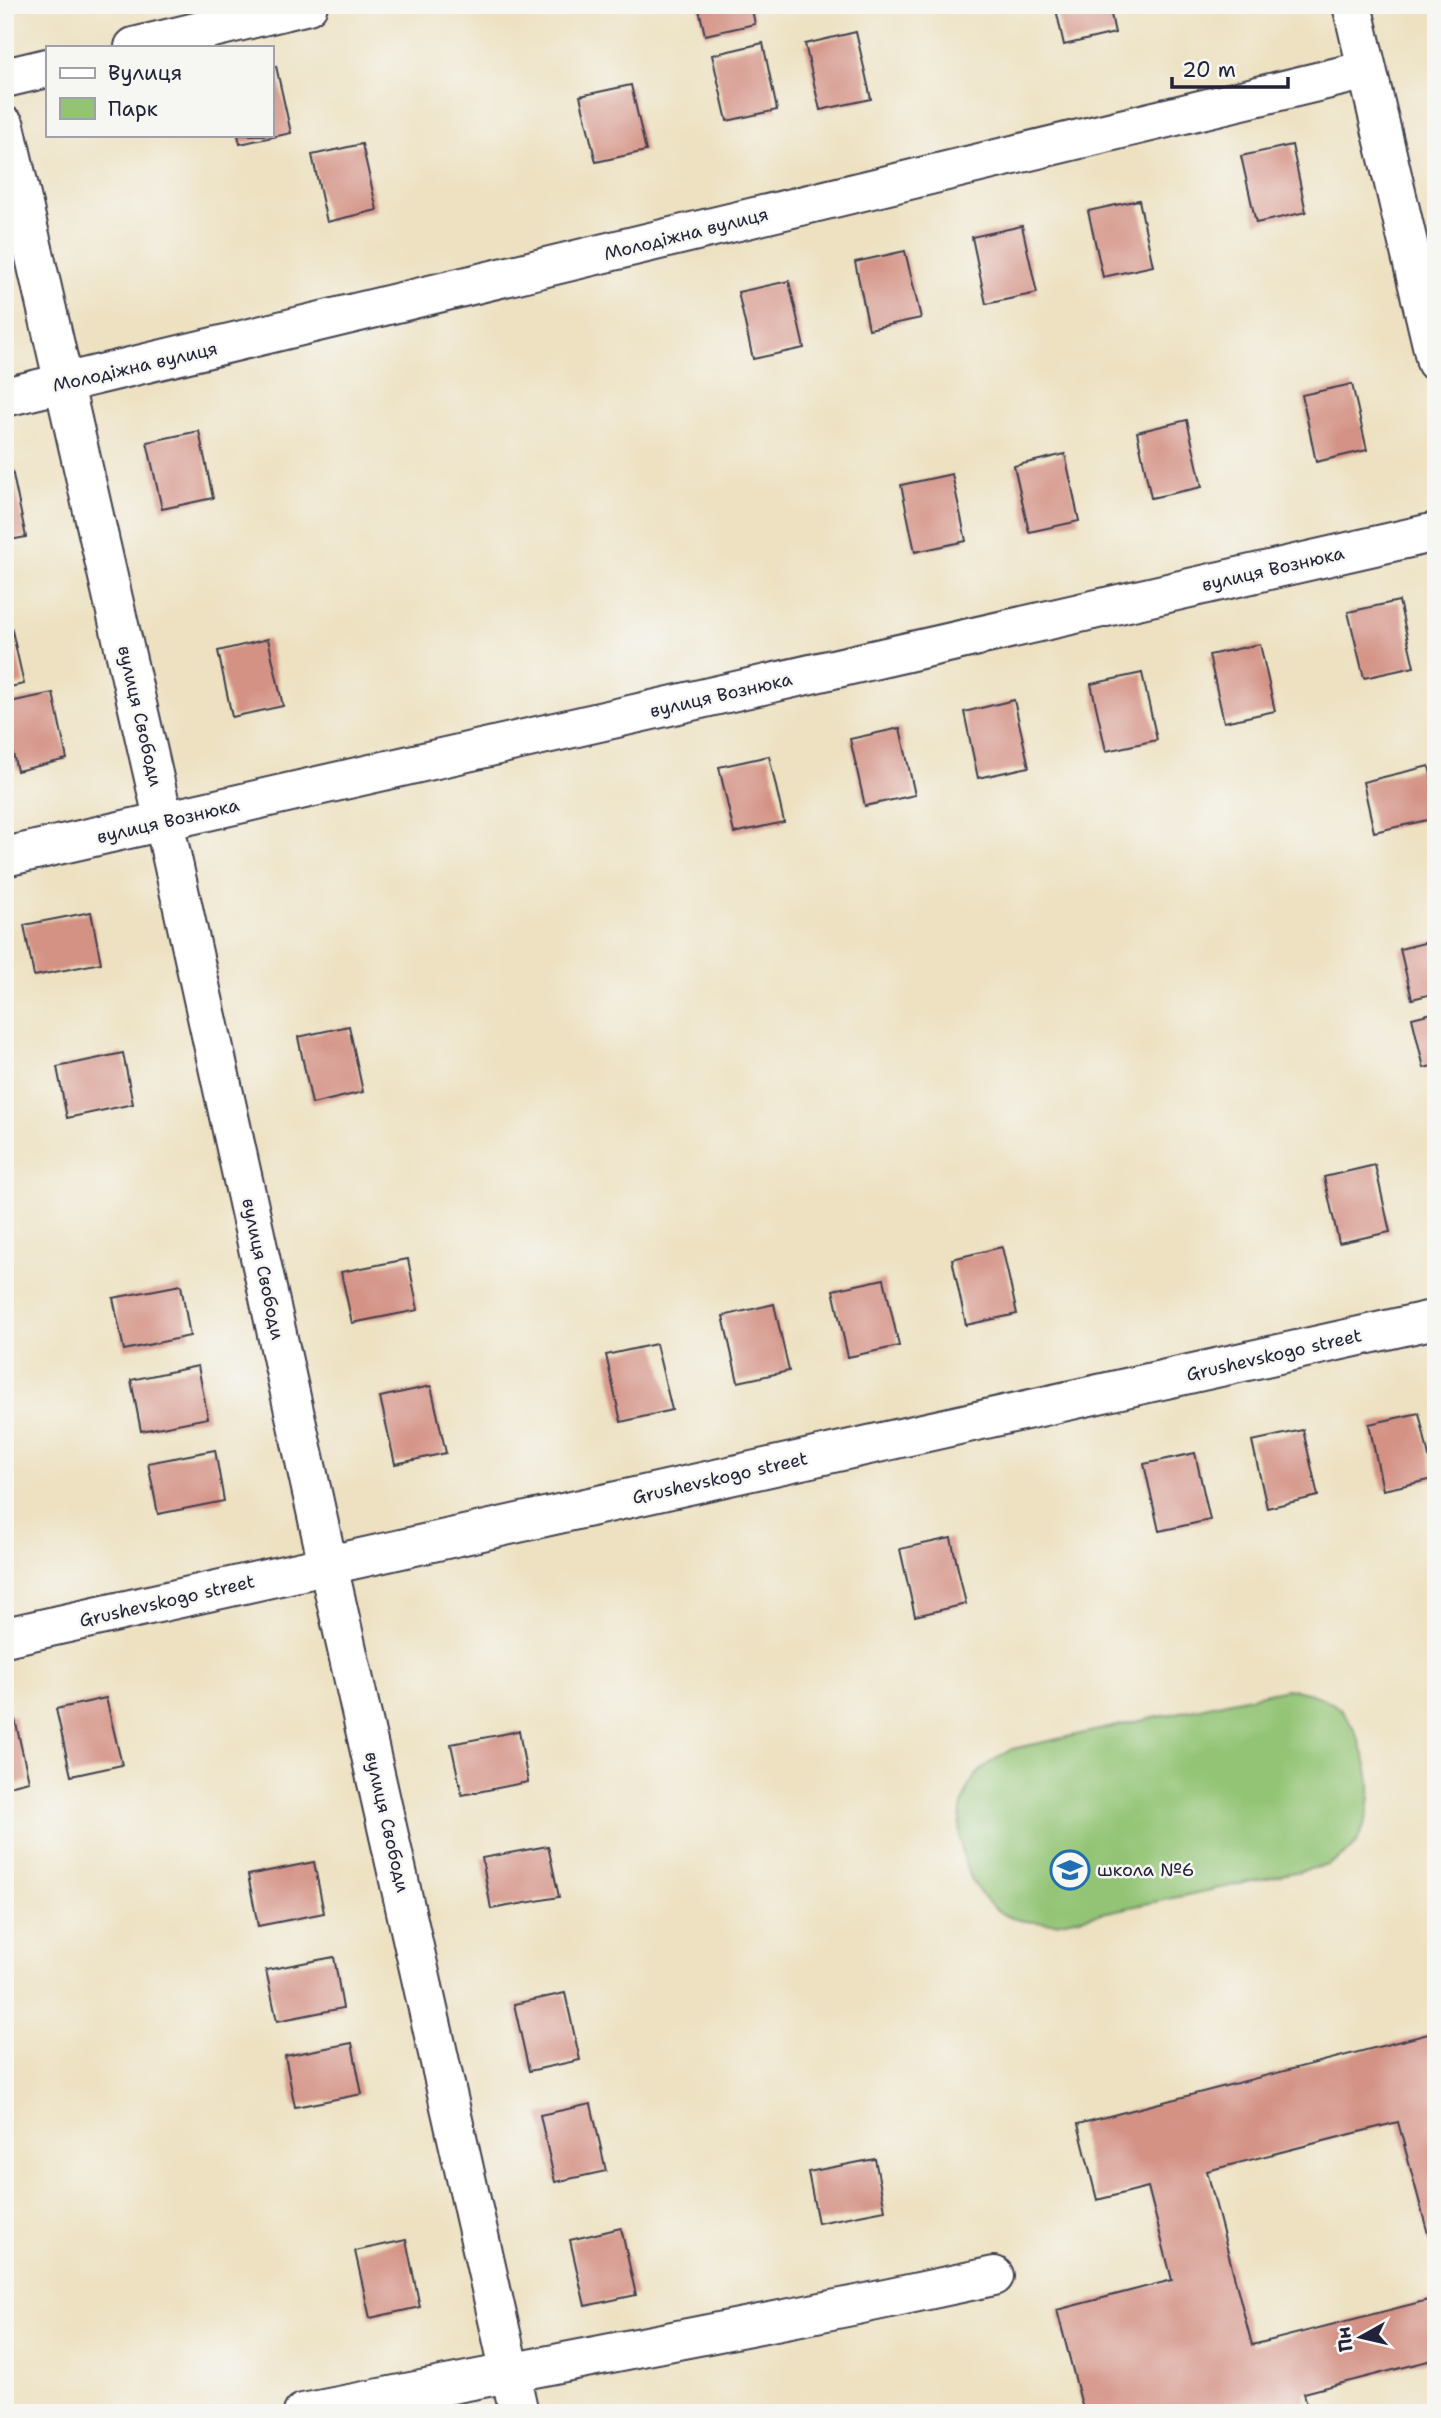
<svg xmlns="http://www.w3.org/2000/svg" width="1441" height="2418" font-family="'Shantell Sans',sans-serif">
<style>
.green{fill:#93c474;stroke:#5a7358;stroke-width:2}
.building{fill:#d49285}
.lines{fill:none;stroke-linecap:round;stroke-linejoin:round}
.minor-casing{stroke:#403f4f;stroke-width:42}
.tertiary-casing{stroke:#403f4f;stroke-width:42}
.minor{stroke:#fff;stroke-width:38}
.tertiary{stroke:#fff;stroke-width:38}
.labels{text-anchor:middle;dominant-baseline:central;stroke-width:5;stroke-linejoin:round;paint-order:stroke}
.street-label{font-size:18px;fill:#22223b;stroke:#f6f6f2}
.poi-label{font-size:18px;fill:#22223b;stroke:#f6f6f2;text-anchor:start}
</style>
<rect width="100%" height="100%" fill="#f6f6f2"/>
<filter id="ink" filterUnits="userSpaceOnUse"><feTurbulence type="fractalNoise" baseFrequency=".0143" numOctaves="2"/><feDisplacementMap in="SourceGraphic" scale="14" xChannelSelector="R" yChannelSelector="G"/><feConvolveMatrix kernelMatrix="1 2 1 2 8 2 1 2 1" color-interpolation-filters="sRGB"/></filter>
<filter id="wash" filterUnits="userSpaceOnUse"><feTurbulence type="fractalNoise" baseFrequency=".00686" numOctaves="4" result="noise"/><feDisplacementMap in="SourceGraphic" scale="28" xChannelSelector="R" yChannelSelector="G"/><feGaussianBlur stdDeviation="1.57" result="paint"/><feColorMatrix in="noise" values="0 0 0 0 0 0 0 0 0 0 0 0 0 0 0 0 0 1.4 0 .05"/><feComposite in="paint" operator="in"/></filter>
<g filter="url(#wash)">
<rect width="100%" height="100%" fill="#ede1c1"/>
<!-- green -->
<path class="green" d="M 1286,1689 C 1303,1691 1317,1694 1332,1703 C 1355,1717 1372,1769 1370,1795 C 1369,1813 1364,1831 1354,1846 C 1348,1854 1336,1860 1328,1865 L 1056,1923 C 1037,1922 1014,1923 998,1911 C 962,1884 950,1828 968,1788 C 977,1769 995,1759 1012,1749 Z"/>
<g id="blocks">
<!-- building -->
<g class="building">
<polygon points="698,5 751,5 755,24 705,35"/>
<polygon points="1055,5 1109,5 1115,33 1064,45"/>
<polygon points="856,32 871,99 820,110 805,44"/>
<polygon points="763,43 777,110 727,121 712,55"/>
<polygon points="276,66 291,133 240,144 238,135 271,135 271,67"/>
<polygon points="631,85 646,151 596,162 580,96"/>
<polygon points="362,144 377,210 327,222 312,155"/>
<polygon points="1292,145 1306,212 1256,223 1241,156"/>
<polygon points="1139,200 1153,266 1103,277 1088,211"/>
<polygon points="1022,226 1037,293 986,304 972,237"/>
<polygon points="905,251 921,318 869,329 855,262"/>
<polygon points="789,281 804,348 753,359 738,292"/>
<polygon points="1352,384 1367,450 1316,462 1302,395"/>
<polygon points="1187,420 1202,487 1151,498 1137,432"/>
<polygon points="199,431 213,498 162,509 147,442"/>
<polygon points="1065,454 1079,521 1029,532 1014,466"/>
<polygon points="12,470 26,537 5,541 5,471"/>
<polygon points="952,474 966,541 915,552 901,485"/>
<polygon points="1399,601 1414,667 1364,678 1348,612"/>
<polygon points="9,617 24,684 5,688 5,618"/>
<polygon points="268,639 283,706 232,717 218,651"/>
<polygon points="1260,644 1275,711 1224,722 1209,655"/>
<polygon points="1142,673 1157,740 1106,751 1091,684"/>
<polygon points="53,693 67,759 17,771 5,719 5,703"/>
<polygon points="1014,700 1029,767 978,778 964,712"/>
<polygon points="900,728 915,795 865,806 850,739"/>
<polygon points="769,756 784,822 734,833 719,767"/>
<polygon points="1429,766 1436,797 1436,818 1374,832 1363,782"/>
<polygon points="91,912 101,963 34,976 24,925"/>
<polygon points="1436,940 1436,993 1412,999 1400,949"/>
<polygon points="1436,1012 1436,1065 1424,1068 1412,1018"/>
<polygon points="349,1026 363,1092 312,1104 298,1037"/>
<polygon points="123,1053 133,1104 67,1118 57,1067"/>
<polygon points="1375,1165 1390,1232 1339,1243 1324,1177"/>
<polygon points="1002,1247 1017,1314 966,1325 952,1259"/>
<polygon points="408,1259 418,1310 352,1323 341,1272"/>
<polygon points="884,1279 899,1346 848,1357 833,1290"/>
<polygon points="181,1285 190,1336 124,1350 113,1298"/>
<polygon points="774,1304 789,1371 738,1382 723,1316"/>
<polygon points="656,1344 672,1410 621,1422 606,1355"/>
<polygon points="198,1366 208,1418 141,1431 131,1380"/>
<polygon points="431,1386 446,1453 395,1464 380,1397"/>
<polygon points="1419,1413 1434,1479 1383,1490 1369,1424"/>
<polygon points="1303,1430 1318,1496 1267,1508 1252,1441"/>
<polygon points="215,1450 224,1501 158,1514 148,1463"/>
<polygon points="1195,1453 1210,1520 1159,1531 1144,1464"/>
<polygon points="951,1538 966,1604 915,1616 900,1549"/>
<polygon points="106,1698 122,1765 71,1776 56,1709"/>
<polygon points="14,1715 29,1781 5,1787 5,1717"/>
<polygon points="519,1731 528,1782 462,1795 451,1744"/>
<polygon points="548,1846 559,1897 491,1909 482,1858"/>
<polygon points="314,1862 324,1913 258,1926 248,1875"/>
<polygon points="334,1957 343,2008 277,2021 266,1970"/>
<polygon points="565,1993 580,2060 529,2071 514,2004"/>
<polygon points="1436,2032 1436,2264 1398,2122 1207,2171 1252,2345 1436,2298 1436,2359 1304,2393 1309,2413 1084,2413 1057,2310 1172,2280 1148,2187 1097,2200 1078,2124"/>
<polygon points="352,2043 362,2094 295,2107 285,2056"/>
<polygon points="591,2104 606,2171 555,2182 540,2115"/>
<polygon points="875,2159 885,2210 818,2223 808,2172"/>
<polygon points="621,2228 636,2295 585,2306 570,2240"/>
<polygon points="406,2240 420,2307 370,2318 355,2251"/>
</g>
</g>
</g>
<g filter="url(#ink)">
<use href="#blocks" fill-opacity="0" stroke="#403f4f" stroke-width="2"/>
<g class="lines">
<!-- minor casing -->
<g class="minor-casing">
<g id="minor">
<polyline points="1352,5 1436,362"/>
<polyline points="134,47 308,5"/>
<polyline points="5,78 47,68"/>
<polyline points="5,126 164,822 328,1565 519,2413"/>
<polyline points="5,397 1367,70"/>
<polyline points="5,857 1436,532"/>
<polyline points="303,2413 857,2305 994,2276"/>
</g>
</g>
<!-- tertiary casing -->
<g class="tertiary-casing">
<polyline id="tertiary" points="5,1637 1436,1319"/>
</g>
<!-- minor -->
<use href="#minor" class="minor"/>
<!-- tertiary -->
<use href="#tertiary" class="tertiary"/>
</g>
</g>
<!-- icons -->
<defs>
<g id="school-ring" transform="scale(2.0125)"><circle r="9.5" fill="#f6f6f2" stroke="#1f6fb2" stroke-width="1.5"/><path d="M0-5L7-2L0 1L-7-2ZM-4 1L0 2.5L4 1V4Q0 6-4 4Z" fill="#1f6fb2"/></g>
</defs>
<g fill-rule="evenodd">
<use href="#school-ring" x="1070" y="1870"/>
</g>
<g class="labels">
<!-- street labels -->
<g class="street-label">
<text transform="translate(686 234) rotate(-14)">Молодіжна вулиця</text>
<text transform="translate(135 367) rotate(-13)">Молодіжна вулиця</text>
<text transform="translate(1273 569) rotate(-13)">вулиця Вознюка</text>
<text transform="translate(721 695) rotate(-13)">вулиця Вознюка</text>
<text transform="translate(140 716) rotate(77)">вулиця Свободи</text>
<text transform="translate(168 821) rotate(-13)">вулиця Вознюка</text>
<text transform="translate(263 1269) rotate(78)">вулиця Свободи</text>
<text transform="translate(1274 1355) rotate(-13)">Grushevskogo street</text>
<text transform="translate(720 1478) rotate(-13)">Grushevskogo street</text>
<text transform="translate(167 1601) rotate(-13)">Grushevskogo street</text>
<text transform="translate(387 1822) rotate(77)">вулиця Свободи</text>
</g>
<!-- poi labels -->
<g class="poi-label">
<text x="1097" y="1870">школа №6</text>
</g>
</g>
<!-- margin -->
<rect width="1441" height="2418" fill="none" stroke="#f6f6f2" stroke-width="28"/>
<!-- legend -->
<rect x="46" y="46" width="228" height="91" fill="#f6f6f2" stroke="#a1a1a9" stroke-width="2"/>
<rect x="60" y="68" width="35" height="10" fill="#ffffff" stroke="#a1a1a9" stroke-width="2"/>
<text x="108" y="80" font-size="21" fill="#22223b">Вулиця</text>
<rect x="60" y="98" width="35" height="21" fill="#93c474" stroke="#a1a1a9" stroke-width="2"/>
<text x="108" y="116" font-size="21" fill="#22223b">Парк</text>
<!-- north arrow -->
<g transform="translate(1361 2337) rotate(262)" stroke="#f6f6f2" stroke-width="5" paint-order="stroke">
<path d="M0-5L12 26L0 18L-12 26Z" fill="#22223b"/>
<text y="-10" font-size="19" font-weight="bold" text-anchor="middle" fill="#22223b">Пн</text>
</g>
<!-- scale -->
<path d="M1172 77v10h116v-10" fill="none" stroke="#22223b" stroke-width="3.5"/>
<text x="1182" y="77" font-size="21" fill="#22223b" stroke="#f6f6f2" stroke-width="5" paint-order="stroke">20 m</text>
</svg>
